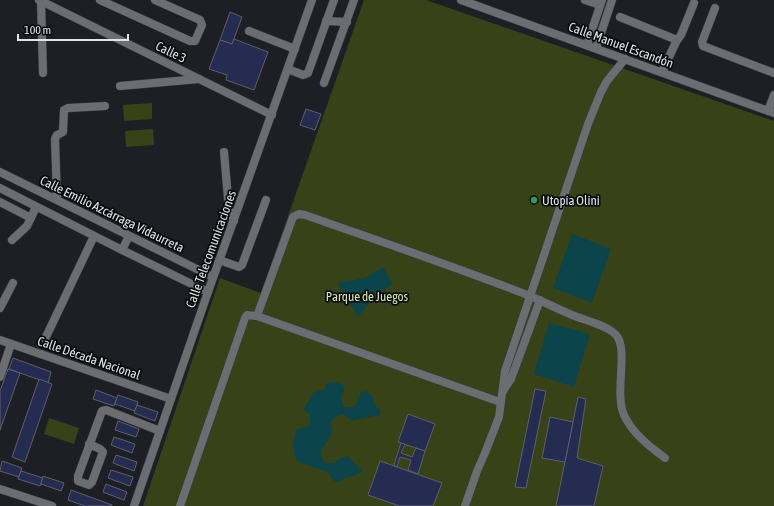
<svg xmlns="http://www.w3.org/2000/svg" width="774" height="506" font-family="'Asap Condensed',sans-serif">
<style>
.green{fill:#374316}
.water{fill:#0b444a}
.building{fill:#242c52;stroke:#5e6067}
.lines{fill:none;stroke-linecap:round;stroke-linejoin:round}
.minor-casing{stroke:#38393e;stroke-width:9}
.minor{stroke:#6b6d73;stroke-width:8}
.leisure-dot{fill:#2e9e5b;stroke:#08090b;stroke-width:1.5}
.labels{text-anchor:middle;dominant-baseline:central;stroke-width:3.5;stroke-linejoin:round;paint-order:stroke}
.street-label{font-size:13px;fill:#e3e4e8;stroke:#08090b}
.poi-label{font-size:13px;fill:#e3e4e8;stroke:#08090b;text-anchor:start}
.park-label{font-size:13px;fill:#d6eca2;stroke:#08090b}
</style>
<rect width="100%" height="100%" fill="#1d1f24"/>
<!-- green -->
<g class="green">
<polygon points="364,0 426,0 774,121 774,506 143,506 220,278 261,293"/>
<polygon points="152,103 152,119 124,121 123,105"/>
<polygon points="153,129 154,145 126,147 125,131"/>
<polygon points="49,418 79,428 74,444 44,434"/>
</g>
<!-- water -->
<g class="water">
<polygon points="572,234 611,249 592,303 553,288"/>
<polygon points="383,267 393,284 376,295 358,317 337,283 365,278"/>
<polygon points="549,323 590,334 574,387 534,374"/>
<path d="M 330,382 L 339,383 L 343,385 L 344,391 L 341,399 L 344,407 L 354,407 C 358,403 357,396 362,392 L 367,391 L 373,397 L 374,404 L 380,410 L 380,415 L 354,420 L 351,420 L 345,415 L 339,415 L 331,421 C 330,426 332,430 331,434 C 330,444 312,450 326,463 L 334,463 L 340,458 L 348,456 L 362,471 C 354,478 346,475 339,482 L 334,481 L 328,472 L 298,462 C 292,453 292,439 297,429 L 305,428 L 310,424 L 310,414 L 303,410 L 314,392 L 324,390 L 327,383 Z"/>
</g>
<!-- building -->
<g class="building">
<polygon points="230,12 242,17 232,44 220,40"/>
<polygon points="234,39 268,52 254,90 226,80 227,75 209,69 220,40 232,44"/>
<polygon points="306,109 321,114 315,130 300,125"/>
<polygon points="13,358 51,372 48,383 9,369"/>
<polygon points="8,369 20,373 0,430 0,391"/>
<polygon points="39,379 52,384 25,462 12,457"/>
<polygon points="535,389 546,391 526,488 515,487"/>
<polygon points="96,390 117,398 114,406 93,399"/>
<polygon points="118,395 138,402 135,411 115,404"/>
<polygon points="578,397 586,399 577,458 603,466 594,506 556,506"/>
<polygon points="137,405 158,412 155,421 134,413"/>
<polygon points="408,414 435,424 425,451 398,442"/>
<polygon points="550,417 573,422 565,462 542,458"/>
<polygon points="118,421 139,429 136,437 115,430"/>
<polygon points="114,437 135,444 132,453 111,445"/>
<polygon points="401,443 405,444 401,453 412,457 416,448 425,451 418,474 408,470 411,460 400,457 397,467 394,465"/>
<polygon points="116,455 137,462 134,471 113,463"/>
<polygon points="2,461 22,468 19,477 0,471"/>
<polygon points="380,461 442,483 433,506 400,506 368,495"/>
<polygon points="111,470 133,477 130,486 108,478"/>
<polygon points="21,471 43,478 40,486 18,479"/>
<polygon points="43,476 64,483 61,491 41,484"/>
<polygon points="106,484 127,492 124,500 103,492"/>
<polygon points="71,490 112,505 112,506 85,506 68,500"/>
</g>
<g class="lines">
<!-- minor casing -->
<g class="minor-casing">
<g id="minor">
<polyline points="39,0 272,115"/>
<polyline points="100,0 190,41 195,41 202,25 200,20 155,0"/>
<polyline points="461,0 774,113"/>
<polyline points="585,0 600,5"/>
<polyline points="41,1 43,73"/>
<polyline points="715,8 702,42 703,46 774,73"/>
<polyline points="620,17 677,40"/>
<polyline points="326,21 347,22"/>
<polyline points="249,31 295,49"/>
<polyline points="587,45 602,0"/>
<polyline points="596,48 612,0"/>
<polyline points="288,69 303,75 308,73 334,0"/>
<polyline points="662,72 677,40 681,35 694,3"/>
<polyline points="324,83 354,0"/>
<polyline points="120,86 199,79"/>
<polyline points="768,111 774,95"/>
<polyline points="224,152 229,210 234,221"/>
<polyline points="0,172 213,277"/>
<polyline points="0,188 122,250 208,292"/>
<polyline points="57,199 55,139 57,135 63,132 64,110 68,108 105,106"/>
<polyline points="0,202 31,218"/>
<polyline points="12,240 27,226 36,207"/>
<polyline points="122,250 129,236"/>
<polyline points="219,260 239,267 242,265 266,200"/>
<polyline points="0,308 13,283"/>
<path d="M 257,316 L 293,217 L 299,214 L 305,215 C 380,241 456,267 530,296 C 544,302 558,309 572,315 C 584,320 607,325 616,335 C 629,349 614,393 624,415 C 633,434 649,446 665,458"/>
<polyline points="45,339 94,236"/>
<polyline points="0,340 171,399"/>
<polyline points="0,377 11,344"/>
<polyline points="503,391 511,379 540,300"/>
<polyline points="89,444 100,449 103,452 92,482 89,485 78,481 78,476 102,411 106,410 160,431"/>
<polyline points="0,489 52,506"/>
<polyline points="134,506 208,292 312,0"/>
<polyline points="180,506 245,318 247,315 257,316 500,402"/>
<polyline points="465,506 477,471 485,453 499,417 505,371 588,124 601,92 607,81 625,59"/>
</g>
</g>
<!-- minor -->
<use href="#minor" class="minor"/>
</g>
<!-- markers -->
<circle class="leisure-dot" cx="534" cy="200" r="4"/>
<g class="labels">
<!-- street labels -->
<g class="street-label">
<text transform="translate(621 45) rotate(20)">Calle Manuel Escandón</text>
<text transform="translate(171 52) rotate(26)">Calle 3</text>
<text transform="translate(112 214) rotate(26)">Calle Emilio Azcárraga Vidaurreta</text>
<text transform="translate(211 249) rotate(-70)">Calle Telecomunicaciones</text>
<text transform="translate(89 358) rotate(19)">Calle Década Nacional</text>
</g>
<!-- poi labels -->
<g class="poi-label">
<text x="542" y="200">Utopía Olini</text>
</g>
<!-- park labels -->
<g class="park-label">
<text x="367" y="296">Parque de Juegos</text>
</g>
</g>
<!-- scale -->
<path d="M18 34v6h110v-6" fill="none" stroke="#e3e4e8" stroke-width="2"/>
<text x="24" y="34" font-size="12" fill="#e3e4e8" stroke="#08090b" stroke-width="3" paint-order="stroke">100 m</text>
</svg>
